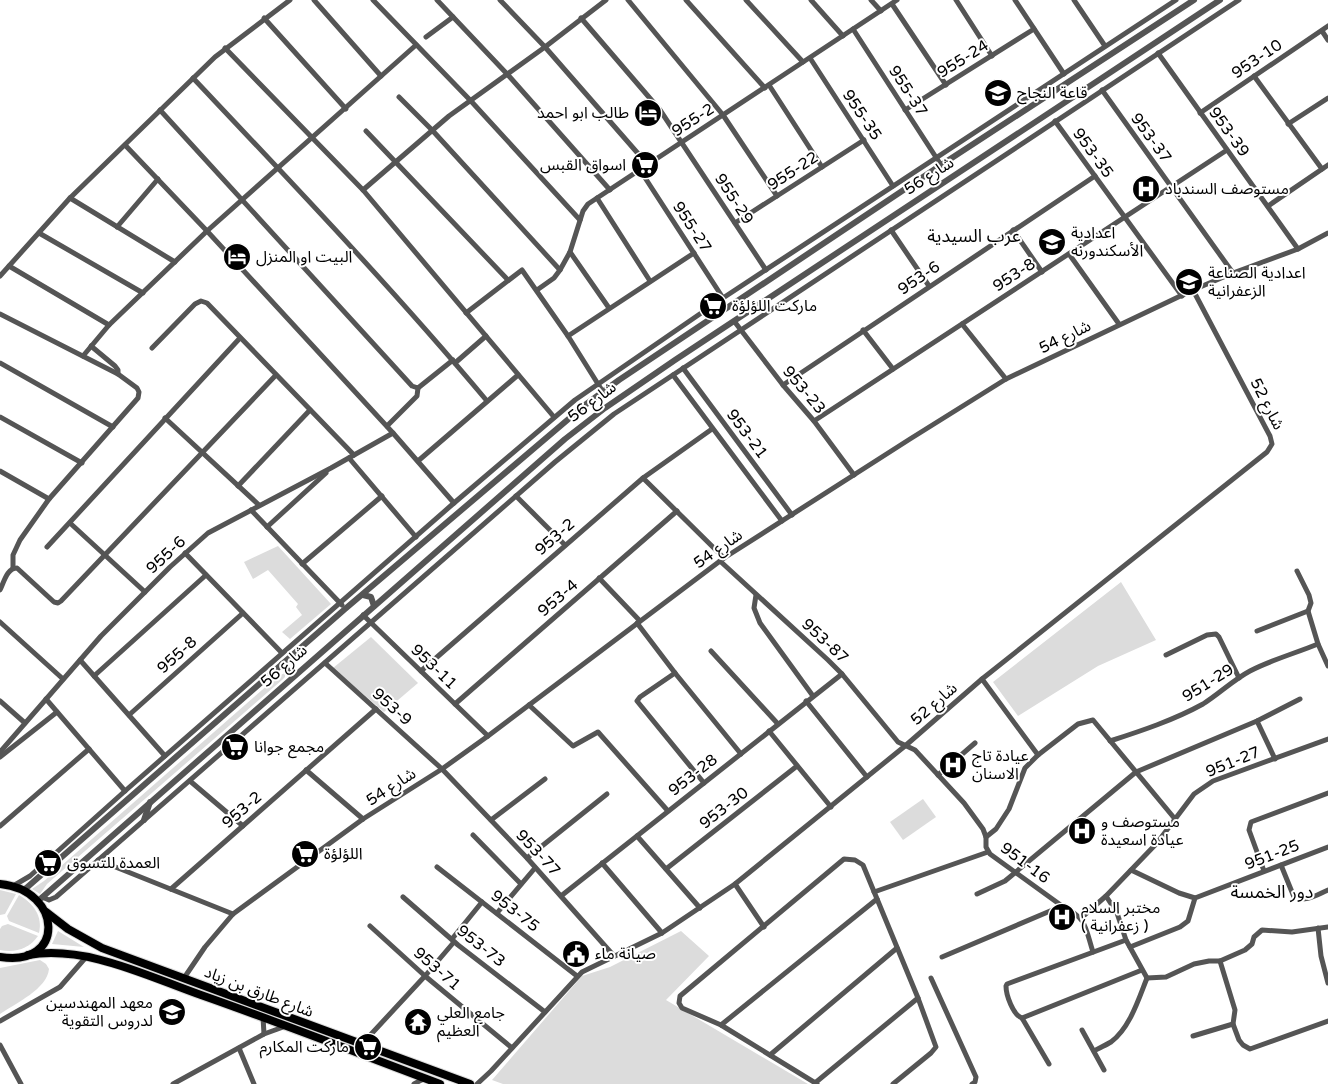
<svg xmlns="http://www.w3.org/2000/svg" width="1328" height="1084" font-family="'Varela Round','Noto Sans Arabic',sans-serif">
<style>
.green{fill:#dcdcdc}
.lines{fill:none;stroke-linecap:round;stroke-linejoin:round}
.primary-casing{stroke:#dbdbdb;stroke-width:10}
.minor{stroke:#555;stroke-width:5}
.tertiary{stroke:#555;stroke-width:6}
.primary{stroke:#000;stroke-width:8}
.labels{text-anchor:middle;dominant-baseline:central;stroke-width:4;stroke-linejoin:round;paint-order:stroke}
.street-label{font-size:16px;fill:#000;stroke:#fff}
.poi-label{font-size:16px;fill:#000;stroke:#fff;text-anchor:start}
.neighbourhood-label{font-size:18px;fill:#000;stroke:#fff}
</style>
<rect width="100%" height="100%" fill="#fff"/>
<!-- green -->
<g class="green">
<polygon points="278,546 331,604 290,639 282,632 302,615 296,607 298,604 268,570 253,579 244,562"/>
<polygon points="1121,582 1156,640 1098,666 1018,716 993,682"/>
<polygon points="371,637 418,683 384,712 333,668"/>
<polygon points="285,673 285,677 282,680 47,884 40,894 32,889 44,881 278,676"/>
<polygon points="923,799 936,817 903,840 890,822"/>
<polygon points="0,890 16,894 5,914 0,915"/>
<path d="M 19,895 C 33,903 43,916 39,933 L 9,921 L 7,916 Z"/>
<path d="M 8,924 L 38,936 C 29,949 15,953 0,950 L 0,929 L 2,926 Z"/>
<polygon points="58,931 84,947 52,944"/>
<polygon points="681,931 709,956 666,1000 808,1084 503,1084 492,1080 582,976 610,967"/>
<path d="M 40,960 L 46,964 L 49,969 C 47,989 16,1003 0,1014 L 0,968 Z"/>
</g>
<g class="lines">
<!-- primary casing -->
<g class="primary-casing">
<g id="primary">
<path d="M 0,884 C 63,890 66,968 0,957"/>
<polyline points="46,912 68,929 102,948 470,1084"/>
<path d="M 28,955 C 86,945 147,976 201,995 C 281,1023 360,1054 440,1084"/>
</g>
</g>
<!-- minor -->
<g class="minor">
<polyline points="314,0 381,76"/>
<polyline points="373,0 470,100 580,220"/>
<polyline points="437,0 508,75 610,190"/>
<polyline points="500,0 545,47 648,165"/>
<polyline points="628,0 723,115 777,196"/>
<polyline points="686,0 765,88"/>
<polyline points="746,0 803,62"/>
<polyline points="811,0 843,36"/>
<polyline points="871,0 881,11"/>
<polyline points="956,0 992,56"/>
<polyline points="1015,0 1064,74"/>
<polyline points="1074,0 1105,46"/>
<polyline points="892,4 946,85"/>
<polyline points="264,18 346,109"/>
<polyline points="581,18 660,110 766,270"/>
<polyline points="853,29 941,165"/>
<polyline points="1322,31 1328,40"/>
<polyline points="426,37 453,17"/>
<polyline points="225,48 363,190 554,417"/>
<polyline points="1158,53 1298,249"/>
<polyline points="810,58 893,186"/>
<polyline points="1254,76 1322,169"/>
<path d="M 193,78 C 293,184 394,290 487,401"/>
<polyline points="769,85 822,167"/>
<polyline points="1102,90 1233,273"/>
<polyline points="399,97 432,130 560,270"/>
<polyline points="160,110 412,386 418,388"/>
<polyline points="905,110 1034,29"/>
<polyline points="1200,113 1328,26"/>
<polyline points="1055,121 1182,296"/>
<polyline points="1288,124 1328,98"/>
<polyline points="366,131 508,280"/>
<polyline points="125,145 207,231 393,433 454,503"/>
<polyline points="640,170 723,298"/>
<polyline points="363,190 449,116 545,47 606,0"/>
<polyline points="70,198 175,262"/>
<polyline points="597,198 650,281"/>
<polyline points="1268,206 1328,165"/>
<polyline points="735,223 864,140"/>
<polyline points="117,227 158,179"/>
<polyline points="891,230 929,286"/>
<polyline points="1013,230 1042,272"/>
<polyline points="39,233 143,293"/>
<polyline points="570,252 609,308"/>
<polyline points="1069,254 1119,324"/>
<polyline points="9,266 109,325"/>
<polyline points="0,276 70,198 215,57 290,0"/>
<polyline points="537,290 554,278 560,270 570,252 583,211 588,204 897,0"/>
<polyline points="466,313 522,270 568,336 603,392"/>
<polyline points="0,314 118,374 137,388 139,392 138,398 49,499 20,540 13,555 13,568"/>
<polyline points="734,321 783,385 814,421 854,475"/>
<polyline points="962,324 1006,379"/>
<polyline points="863,330 893,369"/>
<polyline points="568,336 694,253"/>
<polyline points="91,346 115,366 118,370 118,374"/>
<polyline points="152,348 195,304 201,301 207,303 354,455"/>
<polyline points="83,356 109,325 207,231 416,45"/>
<polyline points="0,363 113,427"/>
<polyline points="455,363 486,336"/>
<polyline points="683,368 792,515"/>
<polyline points="673,375 782,521"/>
<polyline points="783,385 1095,176"/>
<polyline points="418,388 453,360"/>
<polyline points="0,417 82,463"/>
<polyline points="165,418 259,505"/>
<polyline points="814,421 1227,150"/>
<polyline points="387,426 417,396 418,388"/>
<polyline points="349,458 416,537"/>
<polyline points="418,461 518,375"/>
<polyline points="0,471 49,499"/>
<polyline points="643,478 724,558"/>
<polyline points="238,486 310,410"/>
<polyline points="516,496 565,545"/>
<polyline points="251,510 342,605"/>
<polyline points="70,523 145,592"/>
<polyline points="267,527 326,473"/>
<polyline points="47,547 240,338"/>
<polyline points="185,553 282,653"/>
<path d="M 720,561 L 828,660 L 842,674 L 898,742 L 915,750 L 964,803 L 983,829 L 986,837 L 986,847 L 990,854 L 1062,906 C 1087,918 1085,927 1093,952"/>
<polyline points="302,564 382,496"/>
<polyline points="1297,571 1309,595 1311,603 1308,611 1318,644 1328,666"/>
<polyline points="599,578 640,621"/>
<path d="M 0,590 C 4,582 7,568 17,568 L 54,602 L 58,603 L 61,601 L 276,375"/>
<polyline points="756,595 754,608 760,623 813,696"/>
<polyline points="363,615 488,736"/>
<polyline points="0,622 63,679"/>
<polyline points="637,623 675,673 741,754"/>
<polyline points="1257,631 1308,611"/>
<polyline points="711,651 778,724"/>
<polyline points="1166,655 1207,635 1216,634 1219,637 1239,678"/>
<polyline points="80,660 165,756"/>
<polyline points="325,663 442,769 527,858 614,956"/>
<polyline points="421,671 643,478 712,429"/>
<polyline points="675,673 640,697 637,701 704,783"/>
<polyline points="94,676 206,575"/>
<polyline points="982,679 1038,755"/>
<polyline points="46,699 125,791"/>
<polyline points="0,701 25,723"/>
<polyline points="806,701 867,777"/>
<polyline points="455,704 677,511"/>
<polyline points="529,705 573,746 598,732 668,811"/>
<polyline points="129,715 243,613"/>
<polyline points="1257,721 1275,759"/>
<polyline points="769,731 831,807"/>
<path d="M 1110,741 C 1141,731 1174,720 1203,704 C 1219,694 1233,680 1250,671 C 1271,660 1296,653 1318,644"/>
<polyline points="0,752 101,636 170,567 208,533 331,468 393,433"/>
<polyline points="0,757 57,712"/>
<polyline points="306,770 363,819"/>
<polyline points="938,775 975,743"/>
<polyline points="190,781 243,826"/>
<polyline points="491,820 545,779"/>
<polyline points="0,826 89,749"/>
<polyline points="473,835 521,884"/>
<polyline points="637,836 700,908"/>
<polyline points="986,837 996,829 1009,809 1025,768 1038,755 1078,724 1093,720 1175,819"/>
<polyline points="527,858 607,794"/>
<polyline points="98,860 233,914"/>
<polyline points="602,863 662,933"/>
<path d="M 1281,865 L 1294,897 C 1305,903 1318,894 1328,890"/>
<polyline points="437,867 577,976"/>
<polyline points="666,869 797,766"/>
<polyline points="1131,870 1179,893 1195,898"/>
<polyline points="1264,871 1249,830 1251,822 1328,793"/>
<polyline points="735,884 764,927"/>
<polyline points="13,886 30,876 125,791 454,503 575,400 723,298 1176,0"/>
<polyline points="171,889 376,709"/>
<polyline points="874,892 988,852"/>
<polyline points="977,894 1005,881 1136,772 1257,721 1300,699"/>
<polyline points="561,896 842,674"/>
<polyline points="1106,896 1117,913 1126,940 1147,978"/>
<polyline points="42,897 49,900 56,897 555,462 614,414 1239,0"/>
<polyline points="403,897 458,945 545,1012"/>
<polyline points="497,913 535,868"/>
<polyline points="1081,918 1106,896 1157,843 1194,794 1213,781 1328,739"/>
<polyline points="370,926 425,976 512,1048"/>
<polyline points="1318,928 1321,956 1328,983"/>
<polyline points="452,939 482,902"/>
<polyline points="1130,947 1180,927 1188,921 1195,898 1328,847"/>
<polyline points="942,957 1062,906"/>
<polyline points="1220,961 1235,1010 1233,1024 1239,1040 1243,1045 1250,1049 1328,1021"/>
<polyline points="184,978 205,947 233,914 363,819 442,769 488,736 724,558 910,439 1006,379 1193,290 1233,273 1298,249 1328,233"/>
<polyline points="931,978 976,1077 975,1082 972,1084"/>
<polyline points="1147,978 1166,977 1194,964 1209,961 1220,961 1245,950 1252,944 1254,937 1262,930 1292,932 1328,927"/>
<polyline points="263,1017 264,1034"/>
<polyline points="1022,1018 1142,970"/>
<polyline points="0,1021 60,987 87,956"/>
<polyline points="721,1025 877,899"/>
<polyline points="1082,1030 1104,1070"/>
<polyline points="1193,1036 1233,1024"/>
<polyline points="362,1044 425,976 454,942"/>
<polyline points="0,1045 21,1084"/>
<polyline points="239,1048 254,1084"/>
<path d="M 1094,1051 C 1099,1048 1106,1045 1111,1042 C 1130,1028 1139,998 1147,978"/>
<polyline points="770,1055 897,948"/>
<path d="M 1049,1064 L 1022,1018 C 1013,1015 1006,995 1006,986 L 1007,984 L 1126,940"/>
<polyline points="815,1083 918,998"/>
<polyline points="173,1084 264,1034 286,1026"/>
<polyline points="414,1084 425,1078"/>
<polyline points="477,1084 491,1071 582,972 662,933 735,884 905,746 982,679 1267,452 1272,444 1270,436 1193,290"/>
<polyline points="817,1084 721,1025 682,1008 679,1003 680,996 844,859 855,860 863,865 918,998 936,1047 931,1053 893,1084"/>
</g>
<!-- tertiary -->
<g class="tertiary">
<polyline points="363,595 371,597 374,606"/>
<polyline points="282,664 293,676"/>
<polyline points="144,820 150,802"/>
<polyline points="24,890 345,609 585,405 619,380 941,165 1194,0"/>
<polyline points="38,901 565,439 605,408 675,360 1220,0"/>
</g>
<!-- primary -->
<use href="#primary" class="primary"/>
</g>
<!-- icons -->
<defs>
<g id="school-disc" transform="scale(1.4375)"><circle r="9.5" fill="#000" stroke="#fff"/><path d="M0-5L7-2L0 1L-7-2ZM-4 1L0 2.5L4 1V4Q0 6-4 4Z" fill="#fff"/></g>
<g id="hotel-disc" transform="scale(1.4375)"><circle r="9.5" fill="#000" stroke="#fff"/><path d="M-6-4.5h1.5V1H6V5H4.5V3h-9V5H-6ZM-4 0a1.8 1.8 0 1 1 3.6 0ZM.5 0V-2.5h3Q6-2.5 6 0Z" fill="#fff"/></g>
<g id="supermarket-disc" transform="scale(1.4375)"><circle r="9.5" fill="#000" stroke="#fff"/><path d="M-6-5.5h2.5l.6 2H6L4.5 2H-2.5L-4.4-4H-6ZM-1.5 3.2a1.3 1.3 0 1 0 .1 0ZM3 3.2a1.3 1.3 0 1 0 .1 0Z" fill="#fff"/></g>
<g id="hospital-disc" transform="scale(1.4375)"><circle r="9.5" fill="#000" stroke="#fff"/><path d="M-5-5h3v3.5h4V-5h3V5h-3V1.5h-4V5h-3Z" fill="#fff"/></g>
<g id="civic-disc" transform="scale(1.4375)"><circle r="9.5" fill="#000" stroke="#fff"/><path d="M-.6-6.5H3V-4.5H.6V-3L4-1V1h2V6H-6V1h2V-1L-.6-3ZM-1.2 2.5V6h2.4V2.5Z" fill="#fff"/></g>
<g id="temple-disc" transform="scale(1.4375)"><circle r="9.5" fill="#000" stroke="#fff"/><path d="M0-6L5-2H3V0L6.5 2.5H4V6H1.5V3h-3V6H-4V2.5H-6.5L-3 0V-2H-5Z" fill="#fff"/></g>
</defs>
<g fill-rule="evenodd">
<use href="#school-disc" x="998" y="93"/>
<use href="#hotel-disc" x="648" y="113"/>
<use href="#supermarket-disc" x="645" y="165"/>
<use href="#hospital-disc" x="1146" y="189"/>
<use href="#school-disc" x="1052" y="242"/>
<use href="#hotel-disc" x="237" y="257"/>
<use href="#school-disc" x="1189" y="282"/>
<use href="#supermarket-disc" x="713" y="306"/>
<use href="#supermarket-disc" x="235" y="747"/>
<use href="#hospital-disc" x="953" y="765"/>
<use href="#hospital-disc" x="1082" y="831"/>
<use href="#supermarket-disc" x="305" y="854"/>
<use href="#supermarket-disc" x="48" y="863"/>
<use href="#hospital-disc" x="1062" y="917"/>
<use href="#civic-disc" x="576" y="954"/>
<use href="#school-disc" x="172" y="1012"/>
<use href="#temple-disc" x="418" y="1022"/>
<use href="#supermarket-disc" x="368" y="1047"/>
</g>
<g class="labels">
<!-- street labels -->
<g class="street-label">
<text transform="translate(963 59) rotate(-32)">955-24</text>
<text transform="translate(1257 59) rotate(-34)">953-10</text>
<text transform="translate(908 91) rotate(57)">955-37</text>
<text transform="translate(862 115) rotate(56)">955-35</text>
<text transform="translate(693 120) rotate(-33)">955-2</text>
<text transform="translate(1229 132) rotate(54)">953-39</text>
<text transform="translate(1151 138) rotate(54)">953-37</text>
<text transform="translate(1093 153) rotate(54)">953-35</text>
<text transform="translate(793 171) rotate(-33)">955-22</text>
<text transform="translate(929 176) rotate(-33)">شارع 56</text>
<text transform="translate(734 199) rotate(57)">955-29</text>
<text transform="translate(692 227) rotate(57)">955-27</text>
<text transform="translate(1014 275) rotate(-33)">953-8</text>
<text transform="translate(919 278) rotate(-34)">953-6</text>
<text transform="translate(1065 337) rotate(-26)">شارع 54</text>
<text transform="translate(804 390) rotate(50)">953-23</text>
<text transform="translate(592 402) rotate(-37)">شارع 56</text>
<text transform="translate(1267 404) rotate(63)">شارع 52</text>
<text transform="translate(747 434) rotate(53)">953-21</text>
<text transform="translate(555 537) rotate(-41)">953-2</text>
<text transform="translate(718 549) rotate(-35)">شارع 54</text>
<text transform="translate(166 555) rotate(-43)">955-6</text>
<text transform="translate(558 598) rotate(-41)">953-4</text>
<text transform="translate(825 641) rotate(43)">953-87</text>
<text transform="translate(177 655) rotate(-42)">955-8</text>
<text transform="translate(284 666) rotate(-41)">شارع 56</text>
<text transform="translate(434 667) rotate(44)">953-11</text>
<text transform="translate(1208 683) rotate(-32)">951-29</text>
<text transform="translate(934 704) rotate(-41)">شارع 52</text>
<text transform="translate(392 707) rotate(42)">953-9</text>
<text transform="translate(1233 762) rotate(-22)">951-27</text>
<text transform="translate(693 775) rotate(-38)">953-28</text>
<text transform="translate(391 787) rotate(-33)">شارع 54</text>
<text transform="translate(724 808) rotate(-38)">953-30</text>
<text transform="translate(242 810) rotate(-41)">953-2</text>
<text transform="translate(538 853) rotate(47)">953-77</text>
<text transform="translate(1272 855) rotate(-21)">951-25</text>
<text transform="translate(1025 863) rotate(37)">951-16</text>
<text transform="translate(515 911) rotate(38)">953-75</text>
<text transform="translate(481 946) rotate(38)">953-73</text>
<text transform="translate(437 969) rotate(41)">953-71</text>
<text transform="translate(259 992) rotate(21)">شارع طارق بن زياد</text>
</g>
<!-- poi labels -->
<g class="poi-label">
<text x="1017" y="93">قاعة النجاح</text>
<text x="629" y="113" text-anchor="end">طالب ابو احمد</text>
<text x="626" y="165" text-anchor="end">اسواق القبس</text>
<text x="1165" y="189">مستوصف السندباد</text>
<text x="1071" y="233">اعدادية<tspan x="1071" dy="18">الأسكندورنه</tspan></text>
<text x="256" y="257">البيت او المنزل</text>
<text x="1208" y="273">اعدادية الصناعة<tspan x="1208" dy="18">الزعفرانية</tspan></text>
<text x="732" y="306">ماركت اللؤلؤة</text>
<text x="254" y="747">مجمع جوانا</text>
<text x="972" y="756">عيادة تاج<tspan x="972" dy="18">الاسنان</tspan></text>
<text x="1101" y="822">مستوصف و<tspan x="1101" dy="18">عيادة اسعيدة</tspan></text>
<text x="324" y="854">اللؤلؤة</text>
<text x="67" y="863">العمدة للتسوق</text>
<text x="1081" y="908">مختبر السلام<tspan x="1081" dy="18">( زعفرانية )</tspan></text>
<text x="595" y="954">صيانة ماء</text>
<text x="153" y="1003" text-anchor="end">معهد المهندسين<tspan x="153" dy="18">لدروس التقوية</tspan></text>
<text x="437" y="1013">جامع العلي<tspan x="437" dy="18">العظيم</tspan></text>
<text x="349" y="1047" text-anchor="end">ماركت المكارم</text>
</g>
<!-- neighbourhood labels -->
<g class="neighbourhood-label">
<text x="974" y="236">عرب السيدية</text>
<text x="1272" y="892">دور الخمسة</text>
</g>
</g>
</svg>
